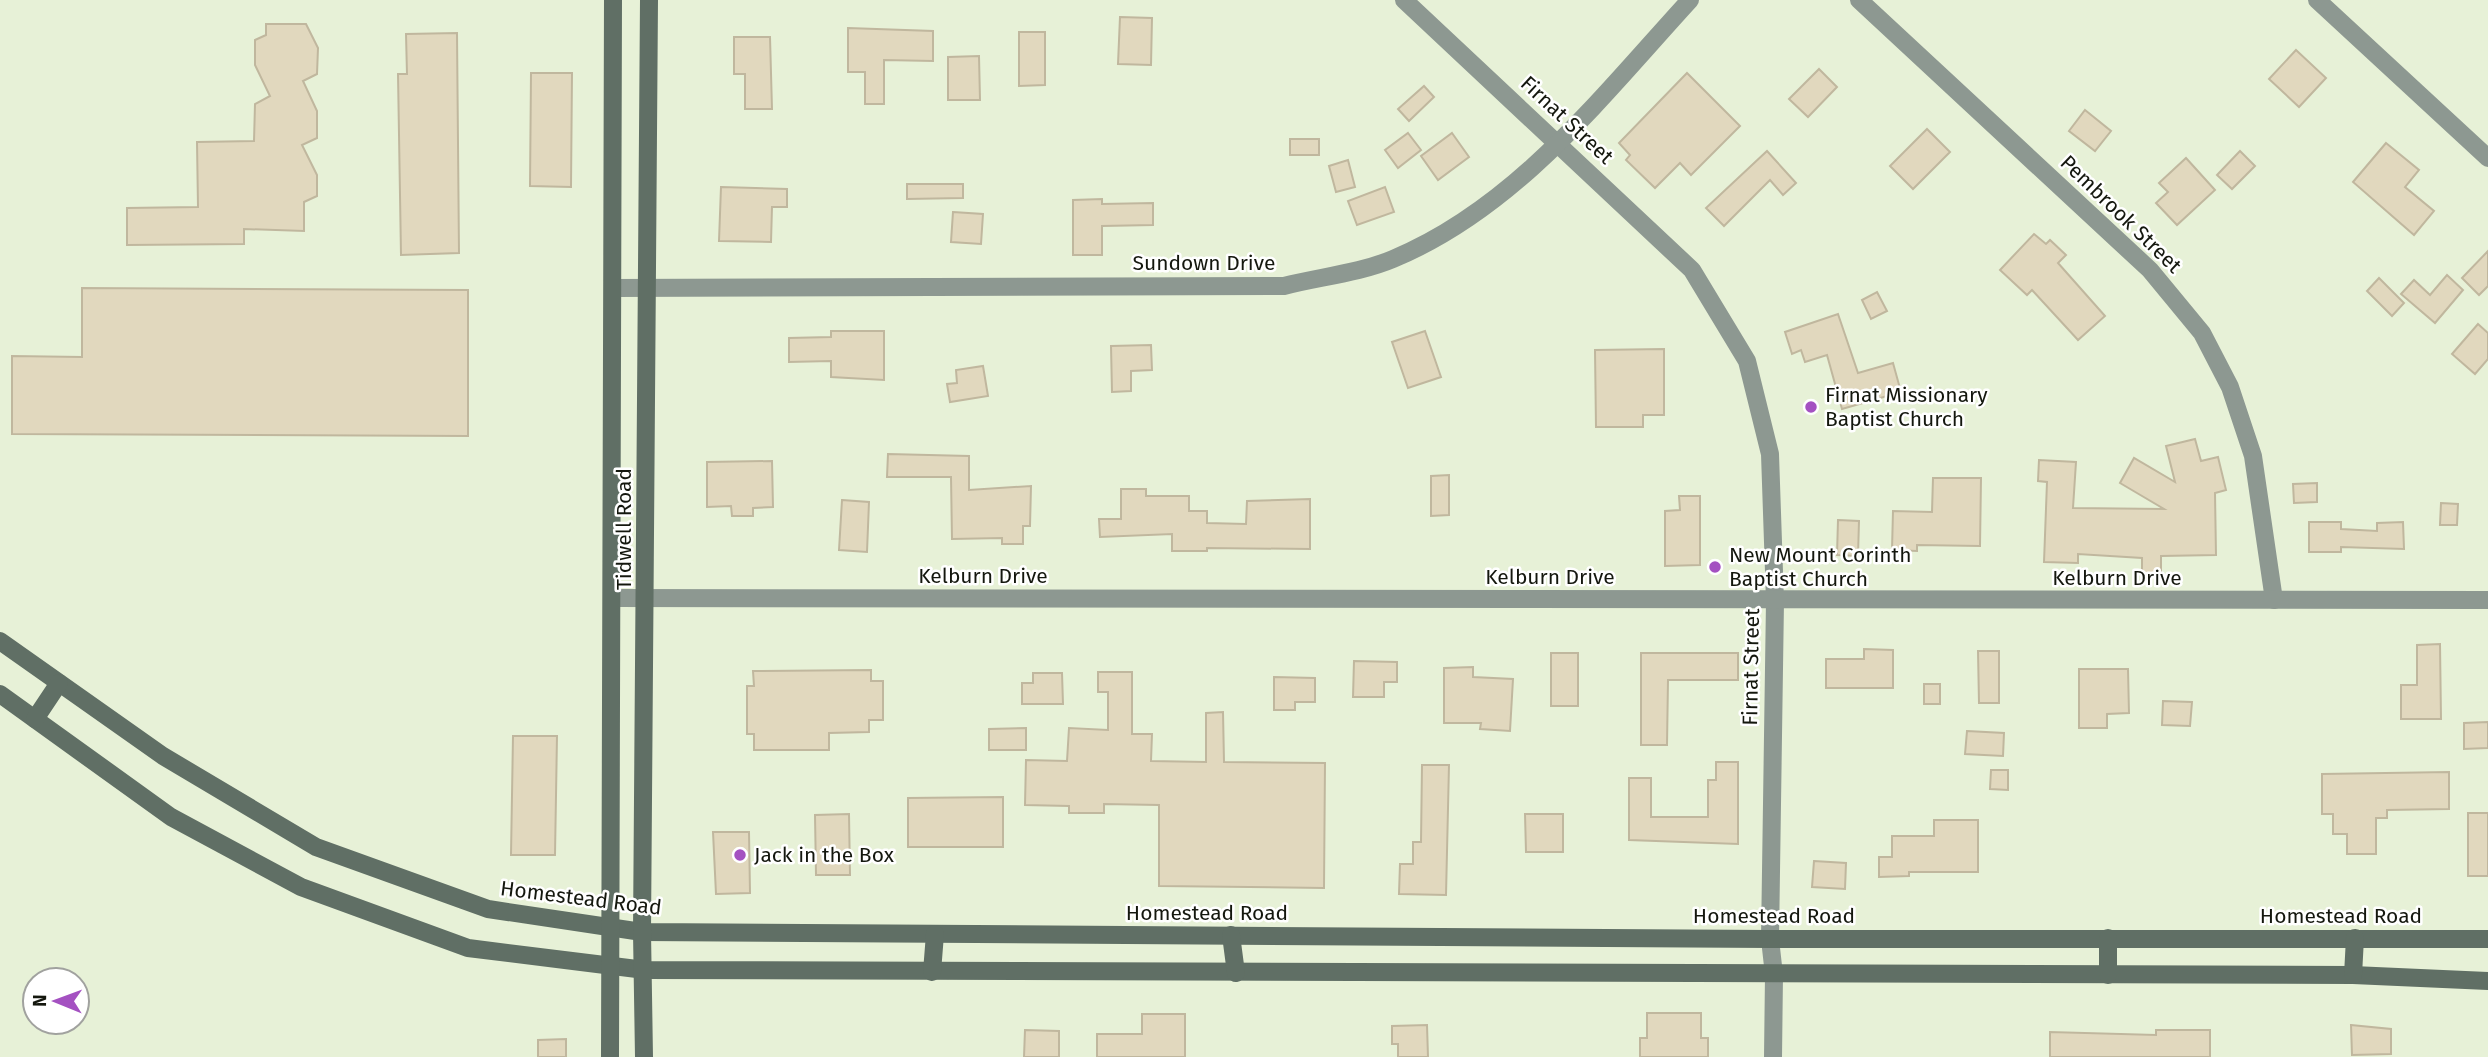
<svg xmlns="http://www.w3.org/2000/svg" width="2488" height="1057" font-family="'Fira Sans',sans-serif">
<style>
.building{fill:#e1d8be;stroke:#c0b79e;stroke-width:2}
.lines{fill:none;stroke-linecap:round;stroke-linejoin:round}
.minor{stroke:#8d9891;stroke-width:18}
.secondary{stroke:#606f65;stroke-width:18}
.poi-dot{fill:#a451c1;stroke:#fff;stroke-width:2.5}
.labels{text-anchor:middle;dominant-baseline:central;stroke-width:5;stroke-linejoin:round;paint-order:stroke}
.street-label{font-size:21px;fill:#14170e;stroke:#fff}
.poi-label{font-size:21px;fill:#14170e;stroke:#fff;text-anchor:start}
</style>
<rect width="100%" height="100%" fill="#e7f1d7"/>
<!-- building -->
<g class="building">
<polygon points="1120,17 1152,18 1151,65 1118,64"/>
<polygon points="266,24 306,24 318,48 317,74 303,81 317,111 317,138 302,145 317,175 317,196 304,202 304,231 244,229 244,244 127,245 127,208 198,207 197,142 254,141 255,104 270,96 255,65 255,40 266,35"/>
<polygon points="848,28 933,31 933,61 884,60 884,104 865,104 865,72 848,72"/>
<polygon points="1019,32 1045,32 1045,85 1019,86"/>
<polygon points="457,33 459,253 401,255 398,74 407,74 406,34"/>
<polygon points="734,37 770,37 772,109 745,109 745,74 734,74"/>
<polygon points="2296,50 2326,78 2299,107 2269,79"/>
<polygon points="979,56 980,100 948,100 948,57"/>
<polygon points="1819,69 1837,87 1808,117 1789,99"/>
<polygon points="531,73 572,73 571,187 530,186"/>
<polygon points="1687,73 1740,126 1691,175 1680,163 1655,188 1626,160 1630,155 1619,143"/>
<polygon points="1424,86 1434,97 1409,121 1398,109"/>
<polygon points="2085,110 2111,131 2095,151 2069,131"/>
<polygon points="1927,129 1950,152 1913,189 1890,166"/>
<polygon points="1408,133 1421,150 1398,168 1385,150"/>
<polygon points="1452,133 1469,157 1438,180 1421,156"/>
<rect x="1290" y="139" width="29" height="16"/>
<polygon points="2386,143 2419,170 2405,187 2434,211 2414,235 2353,182"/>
<polygon points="1767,151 1796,183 1783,195 1770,180 1724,226 1706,208"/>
<polygon points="2240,151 2255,166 2232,189 2217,175"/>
<polygon points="2186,158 2215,190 2177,225 2156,203 2168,192 2159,183"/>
<polygon points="1348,160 1355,187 1336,192 1329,166"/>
<polygon points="907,184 963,184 963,198 907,199"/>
<polygon points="721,187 787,189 787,207 772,207 771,242 719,241"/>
<polygon points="1385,187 1394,212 1357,225 1348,201"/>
<polygon points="1102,199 1102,204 1153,203 1153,225 1102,226 1102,255 1073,255 1073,200"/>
<polygon points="953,212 983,214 981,244 951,242"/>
<polygon points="2034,234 2046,244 2050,240 2066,255 2058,263 2105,316 2078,340 2032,290 2027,295 2000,270"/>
<polygon points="2488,251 2488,286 2479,295 2462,278"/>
<polygon points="2447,275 2463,290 2435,323 2401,294 2414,280 2430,295"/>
<polygon points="2379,278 2404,303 2392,316 2367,291"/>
<polygon points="82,288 468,290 468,436 12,434 12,356 82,357"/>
<polygon points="1877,292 1887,311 1871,319 1862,300"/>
<polygon points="1838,314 1858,373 1893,363 1901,392 1842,409 1827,355 1805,362 1801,350 1792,354 1785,332"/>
<polygon points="2478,324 2488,333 2488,359 2475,374 2452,354"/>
<polygon points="831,331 884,331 884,380 831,377 831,361 789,362 789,338 831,337"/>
<polygon points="1425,331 1441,377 1408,388 1392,342"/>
<polygon points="1151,345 1152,370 1131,371 1131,391 1112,392 1111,346"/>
<polygon points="1664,349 1664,415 1643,415 1643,427 1596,427 1595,350"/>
<polygon points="983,366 988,396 950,402 947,384 957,383 956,370"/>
<polygon points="2195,439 2201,461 2218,457 2226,490 2215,493 2216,555 2161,556 2161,577 2142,576 2142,558 2078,554 2078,563 2044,562 2047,482 2038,481 2039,460 2076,462 2073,508 2164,509 2120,483 2134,458 2175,482 2166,446"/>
<polygon points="888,454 969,456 969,490 1031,486 1030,526 1023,526 1023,544 1002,544 1002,538 952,539 951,477 887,477"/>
<polygon points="772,461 773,507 753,508 753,516 732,516 731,506 707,507 707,462"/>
<polygon points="1449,475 1449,515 1431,516 1431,476"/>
<polygon points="1933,478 1981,478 1980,546 1917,545 1917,551 1892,550 1893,511 1932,512"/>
<polygon points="2317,483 2317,502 2294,503 2293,484"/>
<polygon points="1121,489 1146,489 1146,496 1189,496 1189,511 1207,511 1207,523 1246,524 1247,501 1310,499 1310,549 1207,548 1207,551 1172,551 1172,534 1100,537 1099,519 1121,519"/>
<polygon points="1679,496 1700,496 1700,565 1665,566 1665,511 1680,510"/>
<polygon points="842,500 869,502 867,552 839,550"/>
<polygon points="2441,503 2458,504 2457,525 2440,525"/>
<polygon points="1838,520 1859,521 1858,556 1837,555"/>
<polygon points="2309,522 2341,522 2341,529 2377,531 2377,523 2403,522 2404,549 2341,547 2341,552 2309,552"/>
<polygon points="2440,644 2441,719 2401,719 2401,685 2417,685 2417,645"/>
<polygon points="1864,649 1893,650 1893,688 1826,688 1826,659 1864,659"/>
<polygon points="1978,651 1999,651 1999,703 1979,703"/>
<rect x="1551" y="653" width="27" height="53"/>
<polygon points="1641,653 1738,653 1738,680 1668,680 1667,745 1641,745"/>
<polygon points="1354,661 1397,662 1397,682 1384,682 1384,697 1353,697"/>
<polygon points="1473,667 1473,677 1513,679 1510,731 1480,729 1481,723 1444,723 1444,668"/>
<polygon points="2079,669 2128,669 2129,713 2107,714 2107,728 2079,728"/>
<polygon points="871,670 871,681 883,681 883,720 869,720 869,732 829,733 829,750 754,750 754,734 747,734 747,686 754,686 753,671"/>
<polygon points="1098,672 1132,672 1132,734 1152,734 1151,761 1206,762 1206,713 1223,712 1224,762 1325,763 1324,888 1159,886 1159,805 1104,804 1104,813 1069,813 1069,806 1025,805 1026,760 1067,761 1069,728 1108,730 1108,692 1098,692"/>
<polygon points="1033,673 1062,673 1063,704 1022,704 1022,683 1033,683"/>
<polygon points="1274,677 1315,678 1315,702 1295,702 1295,710 1274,710"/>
<rect x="1924" y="684" width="16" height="20"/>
<polygon points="2163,701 2192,702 2190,726 2162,725"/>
<polygon points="2488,722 2488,748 2464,749 2464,723"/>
<polygon points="1026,728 1026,750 989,750 989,729"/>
<polygon points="1967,731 2004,733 2003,756 1965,754"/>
<polygon points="513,736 557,736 555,855 511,855"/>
<polygon points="1716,762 1738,762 1738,844 1629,840 1629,778 1651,778 1651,817 1708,817 1708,780 1716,780"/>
<polygon points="1422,765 1449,765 1446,895 1399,894 1400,864 1413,864 1413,842 1421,842"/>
<polygon points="1991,770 2008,770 2008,790 1990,789"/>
<polygon points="2449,772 2449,809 2387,810 2387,818 2376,818 2376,854 2347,854 2347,834 2333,834 2333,814 2322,814 2322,774"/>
<polygon points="1003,797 1003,847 908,847 908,798"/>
<rect x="2468" y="813" width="20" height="63"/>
<polygon points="849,814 850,875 816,875 815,815"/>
<polygon points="1525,814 1563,814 1563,852 1526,852"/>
<polygon points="1934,820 1978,820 1978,872 1909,872 1909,876 1879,877 1879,857 1892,857 1892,836 1934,836"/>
<polygon points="713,832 749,832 750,893 716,894"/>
<polygon points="1814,861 1846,863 1845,889 1812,887"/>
<polygon points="1647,1013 1701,1013 1701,1038 1708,1038 1708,1057 1640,1057 1640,1038 1647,1038"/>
<polygon points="1142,1014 1185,1014 1185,1057 1097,1057 1097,1034 1142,1034"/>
<polygon points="1427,1025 1428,1057 1398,1057 1398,1044 1392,1044 1392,1026"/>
<polygon points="2351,1025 2391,1029 2391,1054 2352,1055"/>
<polygon points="1025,1030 1059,1031 1059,1057 1024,1057"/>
<polygon points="2156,1030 2210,1030 2210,1057 2050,1057 2050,1032 2156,1035"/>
<polygon points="566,1039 566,1057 538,1057 538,1040"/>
</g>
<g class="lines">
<!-- minor -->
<g class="minor">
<polyline points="1404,0 1692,270 1747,361 1770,454 1775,601 1770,939 1774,975 1773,1057"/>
<polyline points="1859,0 2150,270 2202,333 2230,387 2253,456 2274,600"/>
<polyline points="2317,0 2488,158"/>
<path d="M 614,288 L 1284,286 C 1319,277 1360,273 1393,259 C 1516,208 1602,96 1690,0"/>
<polyline points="612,598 2488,600"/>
</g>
<!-- secondary -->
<g class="secondary">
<polyline points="0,641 163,756 316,847 488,909 642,932 1770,939 2488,939"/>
<polyline points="0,694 171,817 301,887 468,948 645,970 2353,975 2488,981"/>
<polyline points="35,719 59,683"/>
<polyline points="1231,935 1236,973"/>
<polyline points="2108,938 2108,975"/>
<polyline points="932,972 935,934"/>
<polyline points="2353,975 2355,938"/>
<polyline points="610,1057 613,0"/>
<polyline points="644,1057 642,932 649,0"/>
</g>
</g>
<!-- markers -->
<g class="poi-dot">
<circle cx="1811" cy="407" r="7"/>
<circle cx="1715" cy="567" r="7"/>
<circle cx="740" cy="855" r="7"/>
</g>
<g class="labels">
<!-- street labels -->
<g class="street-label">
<text transform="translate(1567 120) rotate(43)">Firnat Street</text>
<text transform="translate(2121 214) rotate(44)">Pembrook Street</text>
<text x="1204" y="263">Sundown Drive</text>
<text transform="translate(624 529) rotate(-90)">Tidwell Road</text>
<text x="983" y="576">Kelburn Drive</text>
<text x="1550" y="577">Kelburn Drive</text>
<text x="2117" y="578">Kelburn Drive</text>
<text transform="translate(1751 667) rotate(-89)">Firnat Street</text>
<text transform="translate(581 898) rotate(7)">Homestead Road</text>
<text x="1207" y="913">Homestead Road</text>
<text x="1774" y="916">Homestead Road</text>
<text x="2341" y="916">Homestead Road</text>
</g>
<!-- poi labels -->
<g class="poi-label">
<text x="1825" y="395">Firnat Missionary<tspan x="1825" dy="24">Baptist Church</tspan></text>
<text x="1729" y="555">New Mount Corinth<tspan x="1729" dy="24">Baptist Church</tspan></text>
<text x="754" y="855">Jack in the Box</text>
</g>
</g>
<!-- north arrow -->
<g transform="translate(56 1001) rotate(271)"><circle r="33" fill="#ffffff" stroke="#a1a29f" stroke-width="2"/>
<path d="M0-5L12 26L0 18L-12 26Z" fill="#a451c1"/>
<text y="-10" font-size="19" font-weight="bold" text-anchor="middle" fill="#14170e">N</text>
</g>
</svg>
